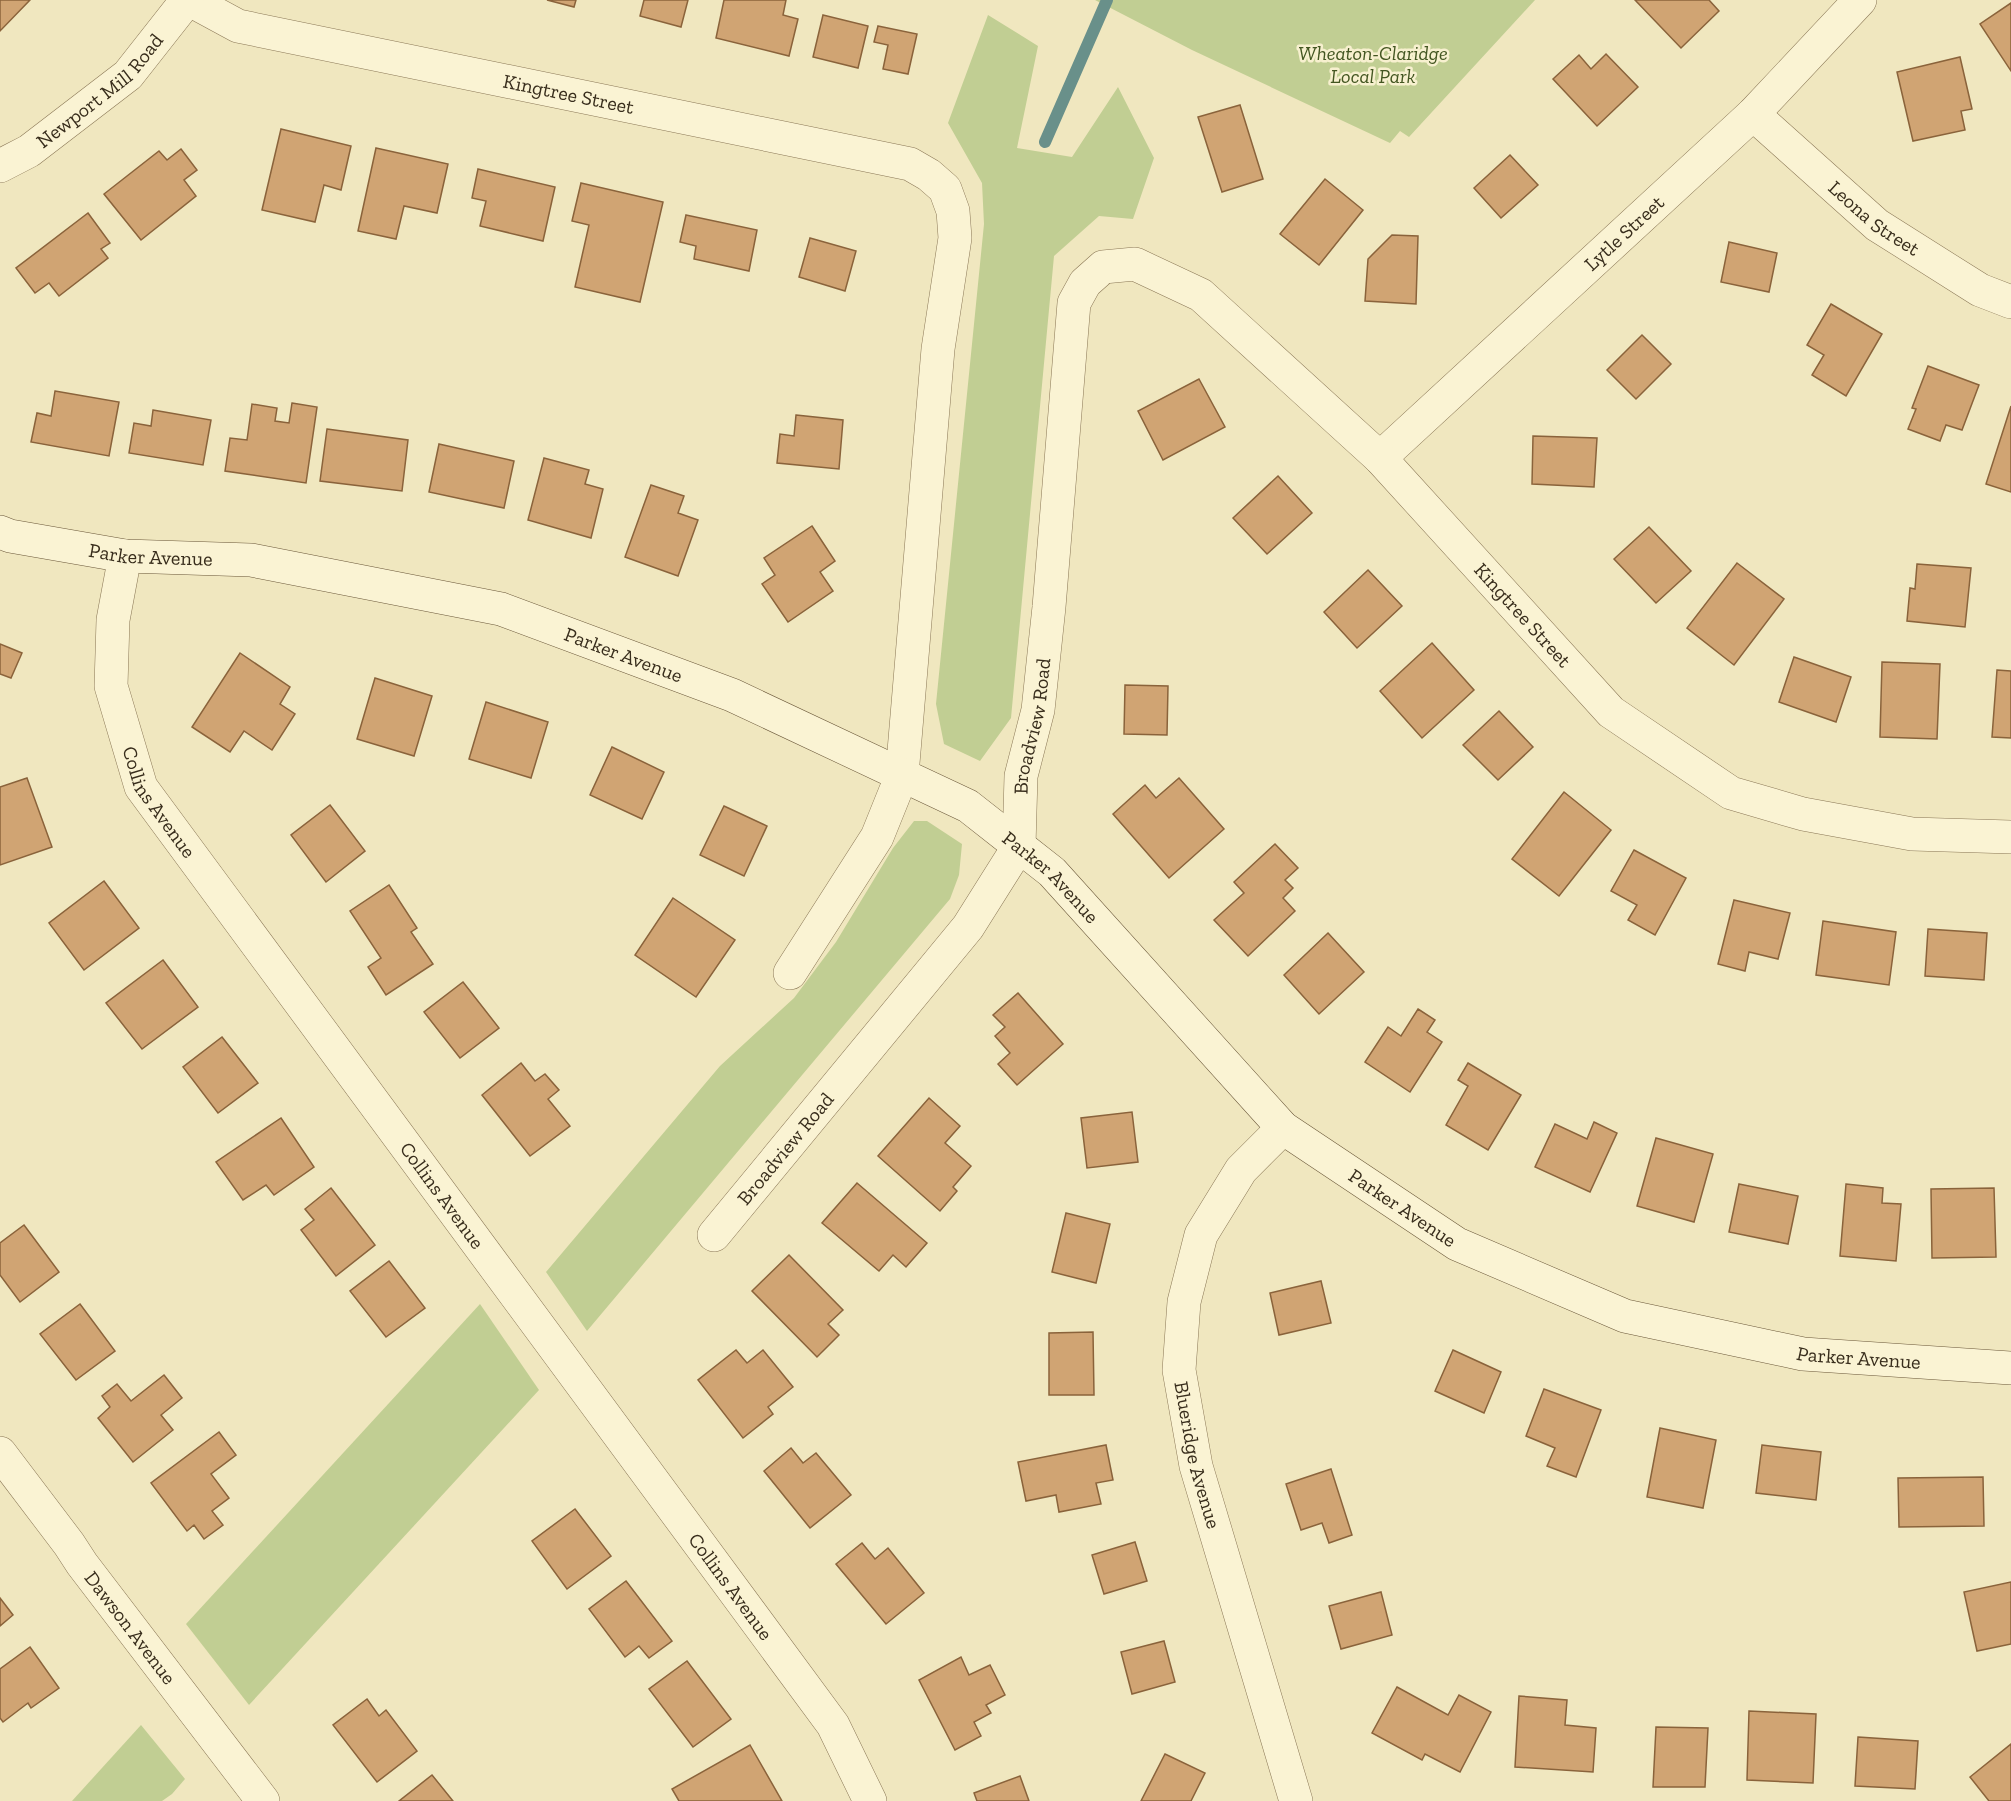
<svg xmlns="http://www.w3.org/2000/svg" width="2011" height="1801" font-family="'Zilla Slab',serif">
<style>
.green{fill:#c1ce93}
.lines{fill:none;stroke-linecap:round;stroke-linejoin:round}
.stream{stroke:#69908a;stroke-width:12}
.building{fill:#d0a473;stroke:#8a633b;stroke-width:1.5}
.street-casing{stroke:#8a7756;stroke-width:34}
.secondary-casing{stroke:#6b583a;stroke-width:34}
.street{stroke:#faf3d3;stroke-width:33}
.secondary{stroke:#faf3d3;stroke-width:33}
.labels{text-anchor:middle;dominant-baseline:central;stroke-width:5;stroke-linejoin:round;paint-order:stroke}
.park-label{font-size:20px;font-style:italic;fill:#435621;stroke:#f7f0cf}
.street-label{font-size:20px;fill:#382d1c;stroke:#f7f0cf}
</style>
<rect width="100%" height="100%" fill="#f0e7bf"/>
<!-- green -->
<g class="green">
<polygon points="1095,0 1535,0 1409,137 1400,131 1390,143 1192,50"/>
<polygon points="988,15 1038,46 1017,148 1072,157 1118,87 1154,158 1133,219 1099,216 1054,256 1011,718 980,761 944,744 936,704 984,224 982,183 948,123"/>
<polygon points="914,821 927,821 962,844 959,875 950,899 587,1331 546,1272 720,1066 794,998 836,942 893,848"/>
<polygon points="480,1304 539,1390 249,1705 186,1624"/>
<polygon points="141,1725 185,1779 172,1794 162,1801 72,1801"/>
</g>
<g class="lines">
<!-- stream -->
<polyline class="stream" points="1045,142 1107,0"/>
</g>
<!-- building -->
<g class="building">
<polygon points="0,0 30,0 0,31"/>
<polygon points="547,0 576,0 574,7"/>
<polygon points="644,0 688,0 681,27 640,16"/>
<polygon points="724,0 786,0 783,15 798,19 789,56 716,38"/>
<polygon points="1635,0 1709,0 1719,11 1681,48"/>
<polygon points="2011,3 2011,71 1980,24"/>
<polygon points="823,15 868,26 858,68 813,57"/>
<polygon points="878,26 917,34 908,74 883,69 888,45 874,42"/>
<polygon points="1606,54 1638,87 1597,126 1553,79 1579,55 1591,69"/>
<polygon points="1960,57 1972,109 1961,111 1965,130 1913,141 1897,72"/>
<polygon points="1240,105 1263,179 1222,192 1198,117"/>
<polygon points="281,129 351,146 341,190 324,185 315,222 262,210"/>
<polygon points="376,148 448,164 437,213 404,206 396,239 358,231"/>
<polygon points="181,149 197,170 184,180 196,196 141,240 104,194 159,151 167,160"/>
<polygon points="1510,155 1538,185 1501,218 1474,188"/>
<polygon points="478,169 555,187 543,241 480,226 486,201 472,198"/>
<polygon points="1325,179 1363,210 1319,265 1280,234"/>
<polygon points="581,183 663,202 640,302 575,287 589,225 572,221"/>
<polygon points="88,213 110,243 101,249 108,258 59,296 49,283 35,293 16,268"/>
<polygon points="686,215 757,230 749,271 694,259 696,246 680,242"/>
<polygon points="1392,235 1418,236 1416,304 1365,301 1368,259"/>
<polygon points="810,238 856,251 845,291 799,277"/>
<polygon points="1729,242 1777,253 1769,292 1721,282"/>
<polygon points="1831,304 1882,334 1846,396 1812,375 1824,355 1807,345"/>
<polygon points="1642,335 1671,364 1636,399 1607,370"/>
<polygon points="1928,366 1979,385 1962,430 1946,425 1940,441 1908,429 1916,409 1912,408"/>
<polygon points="1199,379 1225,427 1163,460 1138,411"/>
<polygon points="55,391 119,402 109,456 31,442 37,413 51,416"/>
<polygon points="292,403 317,407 306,483 225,471 230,438 247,440 252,404 277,408 275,421 289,423"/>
<polygon points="2011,406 2011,492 1986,484"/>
<polygon points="153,410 211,420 203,465 129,453 134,423 151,426"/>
<polygon points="796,415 843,420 839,469 777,463 780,434 794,436"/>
<polygon points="327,429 408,440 402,491 320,481"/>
<polygon points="1533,436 1597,438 1594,487 1532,484"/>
<polygon points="439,444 514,461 504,508 429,492"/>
<polygon points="544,458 589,470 585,484 603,489 591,538 528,520"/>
<polygon points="1278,476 1312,513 1267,554 1233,518"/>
<polygon points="651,485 684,496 678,513 698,520 678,576 625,557"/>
<polygon points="812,526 835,561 820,572 833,591 788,622 762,584 775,575 764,558"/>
<polygon points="1649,527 1691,571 1656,603 1614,559"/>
<polygon points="1737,563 1784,599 1734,665 1687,628"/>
<polygon points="1917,564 1971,568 1965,627 1907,621 1910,588 1915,589"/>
<polygon points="1368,570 1402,606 1357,648 1324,612"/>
<polygon points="1432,643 1474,690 1422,738 1380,691"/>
<polygon points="0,644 22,653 11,678 0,674"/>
<polygon points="240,653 290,687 280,704 295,714 272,750 244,731 230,752 192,727"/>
<polygon points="1794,657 1851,677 1836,722 1779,702"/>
<polygon points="1882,662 1940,664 1937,739 1880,737"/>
<polygon points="1997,670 2011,671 2011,738 1992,737"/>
<polygon points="375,678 432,696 414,756 357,739"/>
<polygon points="1125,685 1168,686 1167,735 1124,734"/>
<polygon points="486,702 548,722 531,778 469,759"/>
<polygon points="1499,711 1533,747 1498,780 1463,745"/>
<polygon points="612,747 664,772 642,819 590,795"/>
<polygon points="27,778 52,847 0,865 0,787"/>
<polygon points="1179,778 1224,829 1169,878 1113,814 1145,785 1156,798"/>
<polygon points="1564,792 1611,830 1559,896 1512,859"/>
<polygon points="330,805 365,851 326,882 291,835"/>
<polygon points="724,806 767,826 744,876 700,855"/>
<polygon points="1275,844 1298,868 1285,880 1293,888 1283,898 1295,911 1248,956 1214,920 1244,893 1234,882"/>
<polygon points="1634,850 1686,878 1655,935 1628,920 1637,905 1611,891"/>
<polygon points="104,881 139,928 84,970 49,923"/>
<polygon points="389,885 417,928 411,932 433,964 386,995 368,967 381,958 350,911"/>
<polygon points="673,898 735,940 696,997 635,955"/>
<polygon points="1734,900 1790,913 1778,959 1749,952 1745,971 1718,964"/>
<polygon points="1823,921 1896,932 1889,985 1816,975"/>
<polygon points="1928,929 1987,933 1984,980 1925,976"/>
<polygon points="1328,933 1364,972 1319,1014 1284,975"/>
<polygon points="163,960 198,1007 142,1049 106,1003"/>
<polygon points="463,982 499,1028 460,1058 424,1012"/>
<polygon points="1018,993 1063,1044 1017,1085 998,1064 1010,1053 995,1036 1005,1027 993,1015"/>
<polygon points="1418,1009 1435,1020 1427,1032 1442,1042 1410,1092 1365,1062 1388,1027 1401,1036"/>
<polygon points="222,1037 258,1083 218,1113 183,1067"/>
<polygon points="521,1063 535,1081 545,1074 559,1090 548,1099 570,1126 530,1156 482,1095"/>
<polygon points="1468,1063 1521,1095 1488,1150 1446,1125 1468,1086 1458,1080"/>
<polygon points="929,1098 960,1126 945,1143 971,1166 953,1187 957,1191 940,1211 878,1156"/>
<polygon points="1132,1112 1138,1162 1087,1168 1081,1118"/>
<polygon points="281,1118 314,1167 274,1195 266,1185 243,1200 216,1162"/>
<polygon points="1594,1122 1617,1133 1590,1192 1535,1167 1555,1124 1587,1139"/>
<polygon points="1656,1138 1713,1154 1694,1222 1637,1206"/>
<polygon points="857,1183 927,1243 906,1267 893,1255 879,1271 822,1223"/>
<polygon points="1739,1184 1798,1196 1788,1244 1729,1232"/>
<polygon points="1846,1184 1883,1188 1882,1203 1901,1204 1896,1261 1840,1256"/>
<polygon points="331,1188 375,1245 336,1276 301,1230 314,1220 305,1209"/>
<polygon points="1994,1188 1996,1257 1932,1258 1931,1189"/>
<polygon points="1066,1213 1110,1224 1096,1283 1052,1272"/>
<polygon points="24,1225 59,1272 20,1302 0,1275 0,1243"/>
<polygon points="789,1255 843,1310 828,1324 839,1335 817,1357 752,1291"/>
<polygon points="389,1261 425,1308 386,1337 350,1291"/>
<polygon points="1321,1281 1331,1323 1279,1335 1270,1293"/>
<polygon points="80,1304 115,1351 76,1380 40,1334"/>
<polygon points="1093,1332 1094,1395 1049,1395 1049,1333"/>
<polygon points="736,1350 747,1363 763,1350 793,1387 768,1407 773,1414 743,1438 698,1380"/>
<polygon points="1453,1350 1501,1372 1484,1413 1435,1391"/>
<polygon points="164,1375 182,1398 161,1415 173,1430 133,1462 98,1418 110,1407 102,1396 117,1384 131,1401"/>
<polygon points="1544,1389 1601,1410 1576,1477 1547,1466 1555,1448 1526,1436"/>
<polygon points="1660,1428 1716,1440 1703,1508 1647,1497"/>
<polygon points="219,1432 236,1455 211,1474 229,1498 212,1511 223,1525 204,1539 194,1525 187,1531 151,1483"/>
<polygon points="1106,1445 1113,1480 1096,1483 1101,1504 1059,1512 1056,1495 1026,1501 1018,1462"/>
<polygon points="1762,1445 1821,1452 1816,1500 1756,1493"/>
<polygon points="791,1448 803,1463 816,1453 851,1495 810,1528 764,1471"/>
<polygon points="1331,1469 1352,1535 1329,1543 1322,1523 1301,1530 1286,1484"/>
<polygon points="1983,1477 1984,1526 1899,1527 1898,1478"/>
<polygon points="575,1509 611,1556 567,1589 532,1541"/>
<polygon points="1135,1542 1147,1581 1104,1594 1092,1555"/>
<polygon points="862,1543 875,1559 888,1548 924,1593 886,1624 836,1564"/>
<polygon points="626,1581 672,1641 649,1658 639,1646 625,1657 589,1609"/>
<polygon points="2011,1582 2011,1644 1977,1651 1964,1592"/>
<polygon points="1381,1592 1392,1635 1341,1649 1329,1606"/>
<polygon points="0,1598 13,1615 0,1626"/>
<polygon points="1164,1641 1175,1682 1132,1694 1121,1652"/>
<polygon points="30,1647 59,1688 31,1708 28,1703 3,1722 0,1718 0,1669"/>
<polygon points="961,1657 969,1675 990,1665 1005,1695 986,1705 991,1713 974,1722 981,1736 955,1750 919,1680"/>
<polygon points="687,1661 731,1719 693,1747 649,1689"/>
<polygon points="1397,1687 1448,1715 1459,1695 1491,1712 1460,1772 1425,1754 1422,1760 1372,1733"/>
<polygon points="1519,1696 1567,1700 1565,1725 1596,1728 1593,1772 1515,1767"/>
<polygon points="367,1699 379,1716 386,1710 417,1751 377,1782 333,1725"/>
<polygon points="1749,1711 1816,1714 1813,1783 1747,1780"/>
<polygon points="1656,1727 1708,1728 1705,1787 1653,1787"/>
<polygon points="1858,1737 1918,1741 1915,1789 1855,1786"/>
<polygon points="2011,1744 2011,1801 1989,1801 1970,1777"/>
<polygon points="750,1745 782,1801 679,1801 672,1789"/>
<polygon points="1165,1754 1205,1773 1191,1801 1141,1801"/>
<polygon points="432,1775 453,1801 399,1801"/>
<polygon points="1020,1776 1029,1801 977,1801 974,1793"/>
</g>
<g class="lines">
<!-- street casing -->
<g class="street-casing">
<g id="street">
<path id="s1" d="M 190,0 L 238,26 L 910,164 L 929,175 L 945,189 L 953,211 L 955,238 L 938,349 L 902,775 L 877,837 L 790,973"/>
<path id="s2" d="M 1753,114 L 1877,225 L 1980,290 L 2011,302"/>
<path id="s3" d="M 0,166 L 29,151 L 128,75 L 187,0"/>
<path id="s4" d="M 1380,458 L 1753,114 L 1860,0"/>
<path id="s5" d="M 125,556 L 113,620 L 111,686 L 141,787 L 833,1725 L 870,1801"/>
<path id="s6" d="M 1283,1128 L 1241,1170 L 1201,1235 L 1184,1302 L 1179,1370 L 1196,1466 L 1296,1801"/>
<path id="s7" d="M 714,1235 L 968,927 L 1019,846 L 1021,776 L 1038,710 L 1049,607 L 1074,303 L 1085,283 L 1103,267 L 1135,264 L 1201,295 L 1380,458 L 1611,712 L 1731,793 L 1803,814 L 1912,834 L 2011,837"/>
<path id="s8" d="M 0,1453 L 69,1544 L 82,1564 L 263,1801"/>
</g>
</g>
<!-- secondary casing -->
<g class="secondary-casing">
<g id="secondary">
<path id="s9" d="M 0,532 L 10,536 L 125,556 L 251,560 L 501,609 L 732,695 L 968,806 L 1052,872 L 1283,1128 L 1457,1244 L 1625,1316 L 1803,1354 L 2011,1368"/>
</g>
</g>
<!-- street -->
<use href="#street" class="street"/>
<!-- secondary -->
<use href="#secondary" class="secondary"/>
</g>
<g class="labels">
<!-- park labels -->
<g class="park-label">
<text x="1373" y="53">Wheaton-Claridge<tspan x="1373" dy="23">Local Park</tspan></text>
</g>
<!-- street labels -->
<g class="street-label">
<text stroke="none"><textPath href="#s3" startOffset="126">Newport Mill Road</textPath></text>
<text stroke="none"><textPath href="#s1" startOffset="392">Kingtree Street</textPath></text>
<text stroke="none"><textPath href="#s2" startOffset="160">Leona Street</textPath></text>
<text stroke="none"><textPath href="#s4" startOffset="332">Lytle Street</textPath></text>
<text stroke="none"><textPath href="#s9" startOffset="153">Parker Avenue</textPath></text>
<text stroke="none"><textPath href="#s7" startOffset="1648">Kingtree Street</textPath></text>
<text stroke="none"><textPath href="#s9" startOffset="639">Parker Avenue</textPath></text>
<text stroke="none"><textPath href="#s7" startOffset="616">Broadview Road</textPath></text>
<text stroke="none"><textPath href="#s5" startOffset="258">Collins Avenue</textPath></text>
<text stroke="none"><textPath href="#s9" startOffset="1125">Parker Avenue</textPath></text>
<text stroke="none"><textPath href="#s7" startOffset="112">Broadview Road</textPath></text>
<text stroke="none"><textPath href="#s5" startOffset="744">Collins Avenue</textPath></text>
<text stroke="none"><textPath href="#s9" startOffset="1611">Parker Avenue</textPath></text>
<text stroke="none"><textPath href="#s9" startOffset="2097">Parker Avenue</textPath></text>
<text stroke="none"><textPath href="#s6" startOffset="360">Blueridge Avenue</textPath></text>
<text stroke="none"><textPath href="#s5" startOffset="1230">Collins Avenue</textPath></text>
<text stroke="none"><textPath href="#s8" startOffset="218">Dawson Avenue</textPath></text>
</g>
</g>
</svg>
